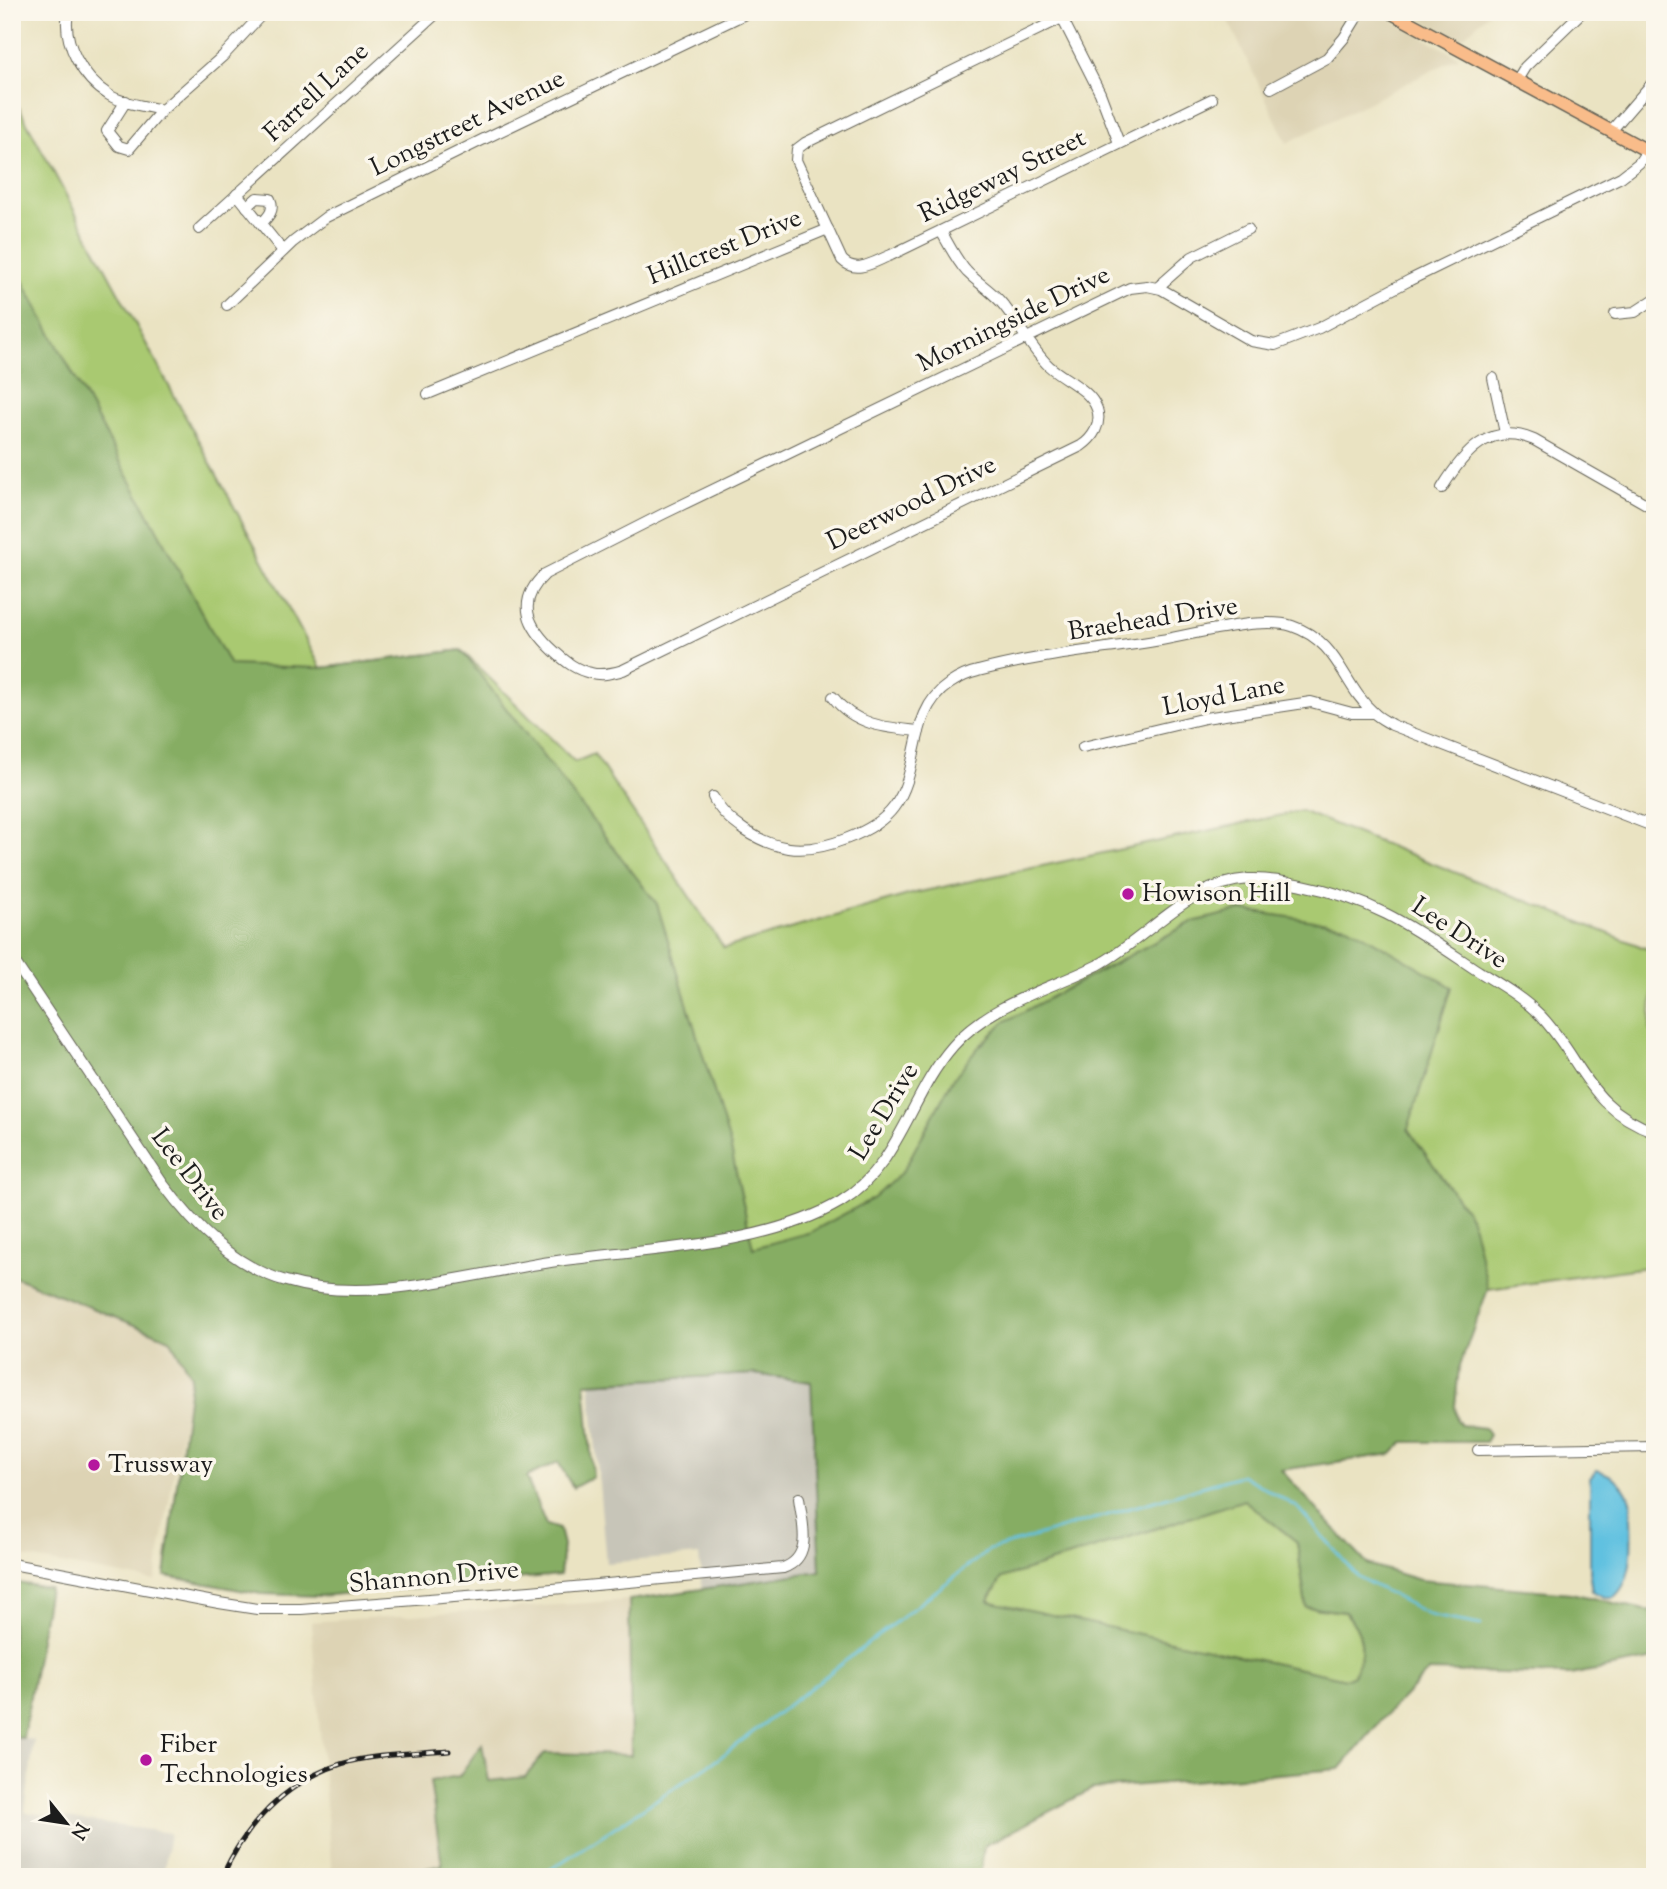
<svg xmlns="http://www.w3.org/2000/svg" width="1667" height="1889" font-family="'Sorts Mill Goudy',serif">
<style>
.built{fill:#ddd3b4}
.industrial{fill:#c7c5b8}
.green{fill:#a9c971;stroke:#627246;stroke-width:2}
.forest{fill:#86ad63;stroke:#516440;stroke-width:2;fill-rule:evenodd}
.water{fill:#61c1e0;stroke:#3e6e7e;stroke-width:2}
.lines{fill:none;stroke-linecap:round;stroke-linejoin:round}
.stream{stroke:#61c1e0;stroke-width:2.5}
.minor-casing{stroke:#646256;stroke-width:12}
.major-casing{stroke:#646256;stroke-width:15}
.minor{stroke:#fff;stroke-width:10}
.major{stroke:#f9bc8a;stroke-width:12}
.rail-casing{stroke:#1c1c1c;stroke-width:5}
.rail{stroke:#fbf7ec;stroke-width:2.5;stroke-dasharray:8;stroke-linecap:butt}
.poi-dot{fill:#b5179e;stroke:#fbf7ec;stroke-width:2.5}
.labels{text-anchor:middle;dominant-baseline:central;stroke-width:7;stroke-linejoin:round;paint-order:stroke}
.street-label{font-size:26px;fill:#1c1c1c;stroke:#fbf7ec}
.poi-label{font-size:26px;fill:#1c1c1c;stroke:#fbf7ec;text-anchor:start}
</style>
<rect width="100%" height="100%" fill="#fbf7ec"/>
<filter id="ink" filterUnits="userSpaceOnUse"><feTurbulence type="fractalNoise" baseFrequency=".0143" numOctaves="2"/><feDisplacementMap in="SourceGraphic" scale="14" xChannelSelector="R" yChannelSelector="G"/><feConvolveMatrix kernelMatrix="1 2 1 2 8 2 1 2 1" color-interpolation-filters="sRGB"/></filter>
<filter id="wash" filterUnits="userSpaceOnUse"><feTurbulence type="fractalNoise" baseFrequency=".00686" numOctaves="4" result="noise"/><feDisplacementMap in="SourceGraphic" scale="28" xChannelSelector="R" yChannelSelector="G"/><feGaussianBlur stdDeviation="1.57" result="paint"/><feColorMatrix in="noise" values="0 0 0 0 0 0 0 0 0 0 0 0 0 0 0 0 0 1.4 0 .05"/><feComposite in="paint" operator="in"/></filter>
<g filter="url(#wash)">
<rect width="100%" height="100%" fill="#eae3c2"/>
<!-- built -->
<g class="built">
<polygon points="1224,12 1377,12 1459,57 1287,143"/>
<polygon points="1408,12 1490,12 1460,40"/>
<polygon points="12,1276 170,1339 191,1376 155,1581 12,1555"/>
<polygon points="629,1600 631,1755 545,1753 525,1777 489,1781 481,1745 459,1776 430,1782 442,1865 387,1877 332,1877 311,1622"/>
</g>
<!-- industrial -->
<g class="industrial">
<polygon points="754,1374 811,1382 820,1571 702,1588 699,1555 606,1563 590,1382"/>
<polygon points="12,1737 34,1740 25,1812 170,1833 163,1877 12,1877"/>
</g>
<!-- green -->
<g class="green">
<polygon points="12,95 321,668 461,650 575,762 594,754 724,948 915,893 1301,811 1655,952 1650,1030 1655,1032 1655,1266 811,1382 754,1374 585,1383 12,1209"/>
<path d="M 1244,1500 L 1297,1542 L 1306,1607 L 1345,1612 C 1363,1632 1367,1650 1354,1675 L 1346,1679 L 988,1602 L 1002,1578 Z"/>
</g>
<!-- forest -->
<g class="forest">
<path d="M 12,261 L 230,665 L 321,668 L 461,650 L 657,904 L 730,1144 L 753,1248 L 811,1232 L 874,1198 L 903,1171 L 953,1079 L 977,1049 L 1004,1022 L 1192,922 L 1242,910 L 1348,926 L 1452,987 L 1408,1129 L 1471,1218 L 1488,1289 L 1459,1368 L 1455,1406 L 1457,1420 L 1461,1425 L 1484,1428 L 1489,1435 L 1485,1442 L 1403,1442 L 1392,1454 L 1281,1470 L 1367,1564 L 1420,1580 L 1571,1593 L 1645,1610 L 1655,1611 L 1655,1659 L 1570,1675 L 1429,1671 L 1384,1717 L 1340,1769 L 1092,1789 L 984,1846 L 980,1877 L 387,1877 L 442,1865 L 430,1781 L 459,1776 L 482,1744 L 489,1781 L 525,1777 L 545,1753 L 631,1755 L 629,1600 L 820,1571 L 811,1382 L 754,1374 L 585,1383 L 593,1477 L 573,1488 L 558,1462 L 526,1477 L 546,1525 L 559,1529 L 563,1545 L 560,1575 L 319,1596 L 261,1594 L 165,1576 L 191,1376 L 170,1339 L 12,1276 ZM 1244,1500 L 1297,1542 L 1306,1607 L 1345,1612 C 1363,1632 1367,1651 1353,1675 L 1346,1679 L 988,1601 L 1002,1578 Z"/>
<polygon points="12,1582 49,1588 23,1738 12,1737"/>
</g>
<!-- water -->
<path class="water" d="M 1597,1470 C 1614,1475 1627,1486 1631,1504 C 1630,1532 1638,1577 1614,1597 L 1604,1597 L 1592,1591 L 1590,1578 L 1590,1478 Z"/>
<g class="lines">
<!-- stream -->
<polyline class="stream" points="539,1877 718,1759 989,1550 1242,1475 1297,1507 1358,1577 1432,1616 1481,1625"/>
</g>
</g>
<g filter="url(#ink)">
<g class="lines">
<!-- minor casing -->
<g class="minor-casing">
<g id="minor">
<path d="M 68,12 C 62,43 83,79 109,95 C 123,104 146,106 162,110 L 223,56 L 264,12"/>
<path d="M 1074,12 L 805,143 L 797,149 L 796,160 L 842,260 C 857,275 875,261 891,255 L 1212,99"/>
<polyline points="1062,18 1100,93 1119,143"/>
<polyline points="1517,80 1525,67 1582,12"/>
<polyline points="1271,88 1327,58 1344,38 1360,12"/>
<polyline points="126,101 107,131 119,146 129,149 162,110"/>
<polyline points="1611,131 1655,80"/>
<polyline points="237,194 283,251"/>
<path d="M 247,207 L 257,198 L 270,199 C 275,210 269,216 261,224"/>
<polyline points="199,229 438,12"/>
<path d="M 941,231 C 949,245 956,260 967,272 C 977,282 990,290 1000,301 C 1018,321 1029,347 1049,366 C 1063,379 1090,389 1097,409 C 1102,424 1093,438 1081,446 L 623,670 C 613,673 602,676 591,673 C 576,670 566,662 554,651 C 528,627 515,602 545,574 L 663,514 L 1130,288 L 1147,286 L 1161,289 L 1251,341 L 1275,345 L 1319,328 L 1410,280 L 1621,177 L 1639,163 L 1647,151"/>
<polyline points="1157,288 1192,257 1248,229"/>
<polyline points="227,305 293,242 326,217 486,138 749,12"/>
<polyline points="1615,314 1635,312 1655,299"/>
<polyline points="1493,378 1505,433"/>
<polyline points="428,394 828,229"/>
<path d="M 1442,488 C 1464,452 1490,421 1534,440 L 1655,509"/>
<path d="M 833,697 C 854,725 886,728 919,731"/>
<polyline points="1083,747 1205,718 1311,702 1352,713 1374,713"/>
<path d="M 713,797 C 725,822 761,844 789,848 C 820,853 876,832 894,807 C 922,770 907,712 949,684 C 958,678 968,673 978,671 C 1038,655 1100,650 1161,640 C 1194,634 1262,616 1292,626 C 1340,642 1342,685 1374,713 C 1379,718 1386,721 1392,725 L 1655,827"/>
<path d="M 12,958 L 163,1184 C 195,1227 233,1266 286,1281 C 369,1306 472,1273 557,1261 C 644,1249 764,1247 840,1202 C 900,1166 909,1096 953,1046 C 990,1003 1048,990 1098,965 C 1150,937 1187,883 1249,879 C 1267,878 1285,882 1302,885 C 1374,899 1416,930 1475,969 C 1497,983 1521,996 1540,1015 C 1583,1060 1587,1108 1655,1132"/>
<polyline points="1478,1450 1655,1447"/>
<path d="M 12,1564 L 219,1603 L 257,1609 L 301,1609 L 530,1591 L 783,1568 C 814,1557 802,1523 799,1498"/>
</g>
</g>
<!-- major casing -->
<g class="major-casing">
<polyline id="major" points="1390,12 1655,155"/>
</g>
<!-- minor -->
<use href="#minor" class="minor"/>
<!-- major -->
<use href="#major" class="major"/>
<!-- rail casing -->
<g class="rail-casing">
<path id="rail" d="M 222,1877 C 244,1826 287,1781 341,1764 C 373,1754 415,1754 449,1751"/>
</g>
<!-- rail -->
<use href="#rail" class="rail"/>
</g>
</g>
<!-- markers -->
<g class="poi-dot">
<circle cx="1128" cy="894" r="7"/>
<circle cx="94" cy="1465" r="7"/>
<circle cx="146" cy="1760" r="7"/>
</g>
<g class="labels">
<!-- street labels -->
<g class="street-label">
<text transform="translate(317 93) rotate(-43)">Farrell Lane</text>
<text transform="translate(468 124) rotate(-26)">Longstreet Avenue</text>
<text transform="translate(1003 177) rotate(-26)">Ridgeway Street</text>
<text transform="translate(725 248) rotate(-22)">Hillcrest Drive</text>
<text transform="translate(1014 320) rotate(-26)">Morningside Drive</text>
<text transform="translate(912 504) rotate(-26)">Deerwood Drive</text>
<text transform="translate(1153 620) rotate(-9)">Braehead Drive</text>
<text transform="translate(1224 697) rotate(-11)">Lloyd Lane</text>
<text transform="translate(1459 934) rotate(33)">Lee Drive</text>
<text transform="translate(885 1112) rotate(-59)">Lee Drive</text>
<text transform="translate(189 1175) rotate(52)">Lee Drive</text>
<text transform="translate(434 1578) rotate(-5)">Shannon Drive</text>
</g>
<!-- poi labels -->
<g class="poi-label">
<text x="1142" y="894">Howison Hill</text>
<text x="108" y="1465">Trussway</text>
<text x="160" y="1745">Fiber<tspan x="160" dy="30">Technologies</tspan></text>
</g>
</g>
<!-- margin -->
<rect width="1667" height="1889" fill="none" stroke="#fbf7ec" stroke-width="42"/>
<!-- north arrow -->
<g transform="translate(66 1823) rotate(120)" stroke="#fbf7ec" stroke-width="5" paint-order="stroke">
<path d="M0-5L12 26L0 18L-12 26Z" fill="#1c1c1c"/>
<text y="-10" font-size="19" font-weight="bold" text-anchor="middle" fill="#1c1c1c">N</text>
</g>
</svg>
